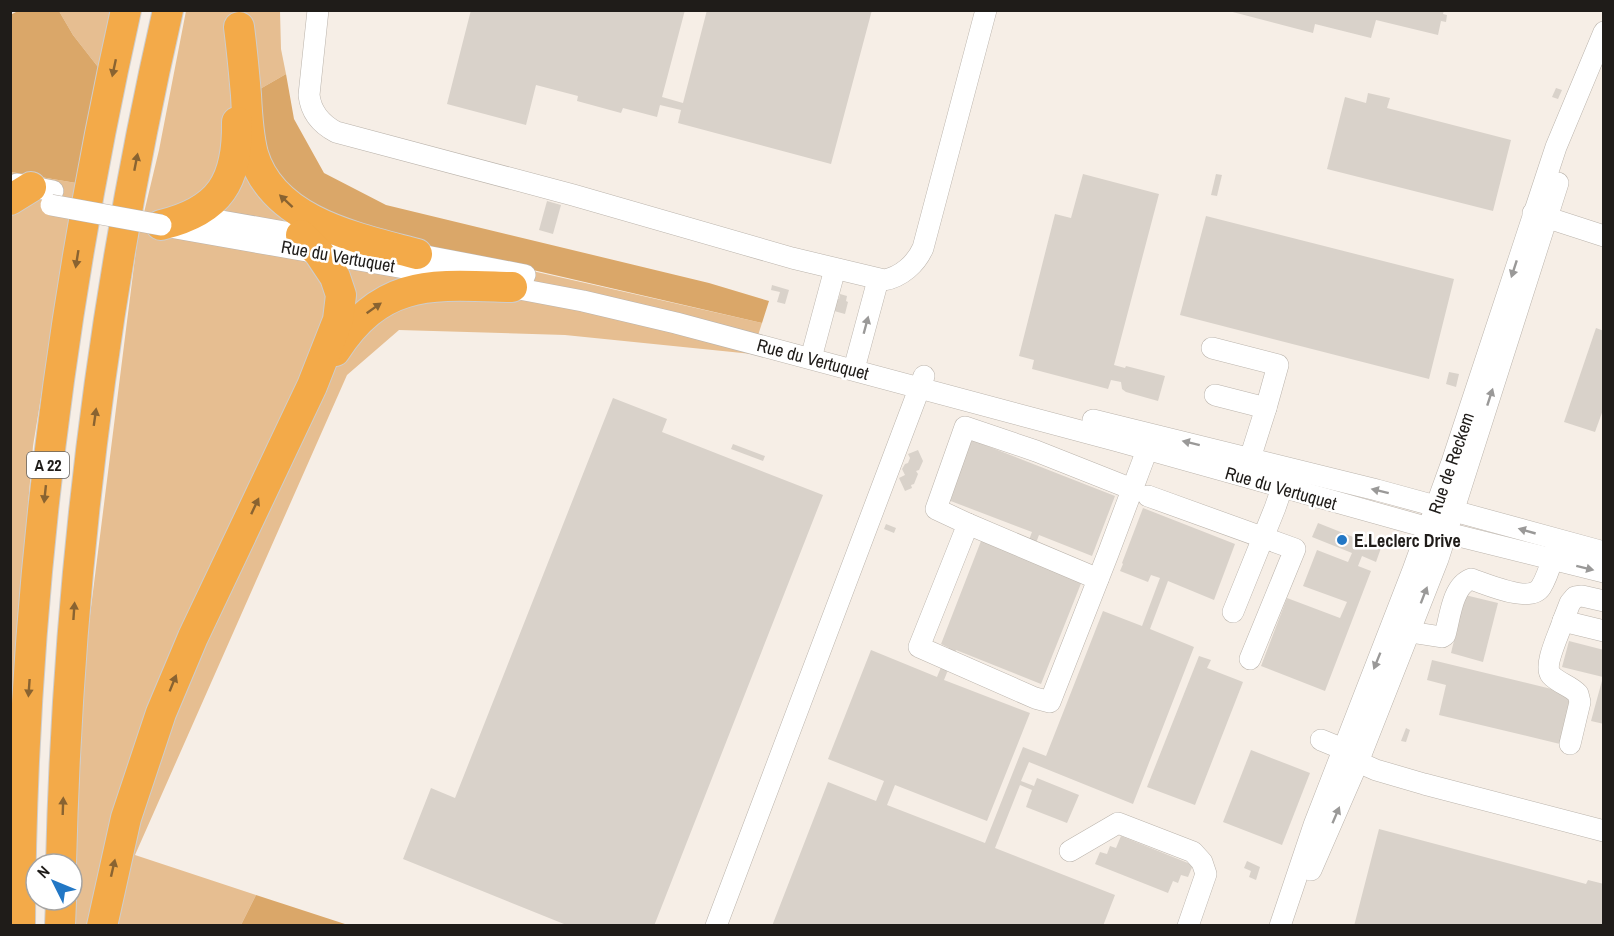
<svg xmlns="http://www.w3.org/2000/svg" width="1614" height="936" font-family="'Archivo Narrow',sans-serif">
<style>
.green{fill:#e6be91}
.forest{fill:#daa769}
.building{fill:#d9d2ca}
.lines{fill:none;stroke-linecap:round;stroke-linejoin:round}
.minor-casing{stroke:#bbb4ac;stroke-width:22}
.highway-casing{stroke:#cecdcc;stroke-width:32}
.minor{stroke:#fff;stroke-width:21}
.highway{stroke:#f3aa49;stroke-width:30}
.minor-bridge-casing{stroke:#bbb4ac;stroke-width:22;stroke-linecap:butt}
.minor-bridge{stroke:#fff;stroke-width:21}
.oneway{fill:#896331}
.oneway2{fill:#9a9998}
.poi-dot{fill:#2277c5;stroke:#fff;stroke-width:2}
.labels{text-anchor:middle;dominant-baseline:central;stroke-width:5;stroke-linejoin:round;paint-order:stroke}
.shield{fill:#fff;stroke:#62605e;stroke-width:1.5}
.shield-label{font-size:16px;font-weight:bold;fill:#1f1c19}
.street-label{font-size:18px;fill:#1f1c19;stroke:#fff}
.poi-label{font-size:18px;font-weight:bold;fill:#1f1c19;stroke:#fff;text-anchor:start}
</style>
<rect width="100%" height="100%" fill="#f6eee6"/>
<!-- green -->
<g class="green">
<polygon points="59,11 111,11 98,67 73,35"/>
<polygon points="186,11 280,11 281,49 286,74 260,89 263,147 488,261 762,323 752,354 565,335 399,330 347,375 135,855 256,895 241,925 75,926 75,879 85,655 137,242 159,150"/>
<polygon points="11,172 76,183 33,446 18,626 11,759"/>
</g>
<!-- forest -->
<g class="forest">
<polygon points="18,11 59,11 73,35 98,67 76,183 11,172 10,15"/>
<polygon points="286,74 294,119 324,173 386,205 709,283 769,301 762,323 386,236 312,208 278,178 263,147 260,89"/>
<polygon points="256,895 348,925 241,925"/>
</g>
<!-- building -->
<g class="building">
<polygon points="471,10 685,10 662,97 683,103 707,10 872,10 831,164 678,123 681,110 660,105 657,117 623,108 621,113 577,101 578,96 536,85 526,125 447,104"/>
<polygon points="1225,10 1444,10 1443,14 1447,15 1446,22 1441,21 1438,35 1376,20 1371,38 1315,24 1313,33"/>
<polygon points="1556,88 1562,90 1558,99 1552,97"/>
<polygon points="1368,93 1390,98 1387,108 1511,140 1493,211 1327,169 1345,97 1366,103"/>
<polygon points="1083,174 1159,194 1114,365 1125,368 1126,366 1165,376 1158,401 1126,392 1122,389 1121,382 1111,380 1108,389 1032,369 1034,360 1019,356 1055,214 1071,218"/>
<polygon points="1216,174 1222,175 1217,196 1211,195"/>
<polygon points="547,201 561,205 553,234 539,230"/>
<polygon points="1206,216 1454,279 1429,379 1180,315"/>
<polygon points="772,285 789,290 785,304 777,302 780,292 771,290"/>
<polygon points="840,294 847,296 846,301 848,302 845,314 834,311 837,299 839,299"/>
<polygon points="1596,328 1604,331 1604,407 1595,432 1564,422"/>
<polygon points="1449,372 1459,374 1456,387 1446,384"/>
<polygon points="613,398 667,419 662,432 823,495 654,926 569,926 403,859 431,788 455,798"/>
<polygon points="972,440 1115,496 1092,556 1039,535 1029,561 1082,581 1041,684 956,650 944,680 1030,713 987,821 895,785 887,805 985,843 1023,747 1046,756 1103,611 1142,626 1160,578 1151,575 1148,582 1120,571 1123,564 1122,563 1143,508 1235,544 1214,600 1168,581 1150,629 1194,647 1133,804 1029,762 1021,781 1034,786 1037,778 1079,795 1067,823 1026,807 1032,790 1020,785 995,848 1115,895 1103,926 772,926 828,782 876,801 884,781 828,759 871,650 937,677 949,648 941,644 981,541 1022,558 1032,532 948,500"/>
<polygon points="733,444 765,456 763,461 731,449"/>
<polygon points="918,450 923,461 919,470 916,471 918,474 914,484 911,485 912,488 905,491 899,478 905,475 902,469 905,464 908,463 910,458 908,454"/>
<polygon points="1318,523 1381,548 1376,562 1362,556 1358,566 1371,571 1325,691 1261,666 1287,598 1340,618 1347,602 1303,586 1317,550 1348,562 1352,553 1312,537"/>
<polygon points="886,524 896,528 894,533 884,529"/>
<polygon points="1465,595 1498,603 1483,662 1451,653"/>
<polygon points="1569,641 1604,650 1604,724 1591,721 1603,677 1562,667"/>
<polygon points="1199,656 1211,660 1207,668 1243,682 1195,805 1147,787"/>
<polygon points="1432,660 1572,694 1560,744 1439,715 1446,685 1427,680"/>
<polygon points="1406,728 1410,730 1406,742 1401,741"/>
<polygon points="1251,750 1310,773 1282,845 1223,822"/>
<polygon points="1379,829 1586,884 1588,880 1604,884 1604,926 1354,926"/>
<polygon points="1121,836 1193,865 1188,877 1181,875 1178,883 1173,881 1168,893 1095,864 1100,852 1107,854 1110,846 1116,848"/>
<polygon points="1247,861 1260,867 1256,880 1249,877 1251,871 1244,868"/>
</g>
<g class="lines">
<!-- minor casing -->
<g class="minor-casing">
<g id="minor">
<path d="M 318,10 L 309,95 C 311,113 321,124 336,132 L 573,195 L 792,258 L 884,280 C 901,277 916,264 923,248 L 986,10"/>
<polyline points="17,184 53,191"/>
<polyline points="1533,213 1604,236"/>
<polyline points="210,219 313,237"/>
<polyline points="164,226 456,277"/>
<polyline points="405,252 525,275"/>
<polyline points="498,285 583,301 676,323 1118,441 1447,533 1604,572"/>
<polyline points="1212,348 1278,365 1266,408"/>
<polyline points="811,358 835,269"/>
<polyline points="854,369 878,280"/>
<polyline points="1215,395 1266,408 1246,471"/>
<polyline points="1093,420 1377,490 1604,552"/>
<polyline points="1132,489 1036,451 965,427 936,509 968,524 919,647 1035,698 1050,702 1108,554 1147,450 1151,436"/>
<polyline points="1148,496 1295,549 1250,659"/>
<polyline points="968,524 1098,579"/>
<polyline points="1233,612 1275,508 1286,476"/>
<polyline points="1563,621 1570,603 1575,597 1582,596 1604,601"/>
<path d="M 1410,632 L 1442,637 L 1445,635 C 1450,618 1452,586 1471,579 C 1487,584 1530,604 1541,587 C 1548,576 1552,560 1556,548"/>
<polyline points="1321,740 1343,749 1358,762 1376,770 1424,784 1604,831"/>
<path d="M 1570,744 L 1580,702 L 1578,694 C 1571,686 1558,683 1551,675 C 1543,665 1560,632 1563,621 L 1604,631"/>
<polyline points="1070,851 1118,823 1193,852 1202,862 1206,874 1188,926"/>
<polyline points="1311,870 1358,762 1438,559 1558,183"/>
<polyline points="716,926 924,376"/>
<polyline points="1280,926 1314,825 1413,570 1452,462 1556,147 1604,32"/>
</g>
</g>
<!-- highway casing -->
<g class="highway-casing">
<g id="highway">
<path d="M 239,27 C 242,50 244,72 246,95 C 247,115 248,135 253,154 C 273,222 358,238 417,254"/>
<polyline points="10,200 31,187"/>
<path d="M 161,225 C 220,211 238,181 237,122"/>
<path d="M 335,351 C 383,277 434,285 512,287"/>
<path d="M 61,864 C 68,577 104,290 168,10"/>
<path d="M 20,926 C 21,618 59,310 126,10"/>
<polyline points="60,926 61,900"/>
<polyline points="102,926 126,818 161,713 193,637 312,386 338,320 341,295 335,277 319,253 301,235"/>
</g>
</g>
<!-- minor -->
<use href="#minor" class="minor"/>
<!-- highway -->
<use href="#highway" class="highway"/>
<!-- minor-bridge casing -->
<g class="minor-bridge-casing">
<polyline id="minor-bridge" points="51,205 161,225"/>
</g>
<!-- minor-bridge -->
<use href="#minor-bridge" class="minor-bridge"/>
</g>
<!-- one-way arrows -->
<defs><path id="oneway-solid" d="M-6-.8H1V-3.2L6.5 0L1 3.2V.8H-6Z" transform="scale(1.5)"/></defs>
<g class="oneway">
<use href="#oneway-solid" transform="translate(114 68) rotate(102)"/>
<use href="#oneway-solid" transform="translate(136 162) rotate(-79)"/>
<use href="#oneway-solid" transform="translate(286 201) rotate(-137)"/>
<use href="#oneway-solid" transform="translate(77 259) rotate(99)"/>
<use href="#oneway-solid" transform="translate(374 308) rotate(-35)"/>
<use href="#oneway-solid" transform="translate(95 417) rotate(-82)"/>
<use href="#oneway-solid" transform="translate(45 494) rotate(96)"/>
<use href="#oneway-solid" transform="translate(255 506) rotate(-65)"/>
<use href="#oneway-solid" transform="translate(74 611) rotate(-86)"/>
<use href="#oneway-solid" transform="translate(173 683) rotate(-68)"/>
<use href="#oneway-solid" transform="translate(29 688) rotate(94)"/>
<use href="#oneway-solid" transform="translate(63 806) rotate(-88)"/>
<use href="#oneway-solid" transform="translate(113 868) rotate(-77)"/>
</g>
<g class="oneway2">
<use href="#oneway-solid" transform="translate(1514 269) rotate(108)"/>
<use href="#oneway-solid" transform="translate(866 325) rotate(-75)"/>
<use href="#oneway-solid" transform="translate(1490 397) rotate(-72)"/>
<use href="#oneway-solid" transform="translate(1191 443) rotate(-166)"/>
<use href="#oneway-solid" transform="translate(1380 491) rotate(-166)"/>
<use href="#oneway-solid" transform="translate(1527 531) rotate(-164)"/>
<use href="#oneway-solid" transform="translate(1585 568) rotate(14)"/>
<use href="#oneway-solid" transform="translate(1424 595) rotate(-69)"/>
<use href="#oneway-solid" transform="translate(1377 661) rotate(112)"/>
<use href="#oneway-solid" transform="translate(1336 815) rotate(-67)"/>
</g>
<!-- markers -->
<circle class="poi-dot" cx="1342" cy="540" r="6"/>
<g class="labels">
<!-- shield labels -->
<rect class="shield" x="27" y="452" width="42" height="26" rx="4.5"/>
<g class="shield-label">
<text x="48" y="465">A 22</text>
</g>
<!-- street labels -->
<g class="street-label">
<text transform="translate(338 256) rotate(10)">Rue du Vertuquet</text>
<text transform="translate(813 359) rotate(15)">Rue du Vertuquet</text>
<text transform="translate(1451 463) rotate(-71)">Rue de Reckem</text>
<text transform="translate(1281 488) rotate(16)">Rue du Vertuquet</text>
</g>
<!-- poi labels -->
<g class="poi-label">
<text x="1354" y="540">E.Leclerc Drive</text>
</g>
</g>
<!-- border -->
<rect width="1614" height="936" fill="none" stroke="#1f1c19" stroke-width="24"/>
<!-- north arrow -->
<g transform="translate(54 882) rotate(313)"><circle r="28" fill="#ffffff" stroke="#a5a4a3" stroke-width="1.5"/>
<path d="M0-4.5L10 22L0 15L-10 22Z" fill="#2277c5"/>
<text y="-9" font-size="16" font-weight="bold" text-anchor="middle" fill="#1f1c19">N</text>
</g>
</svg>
